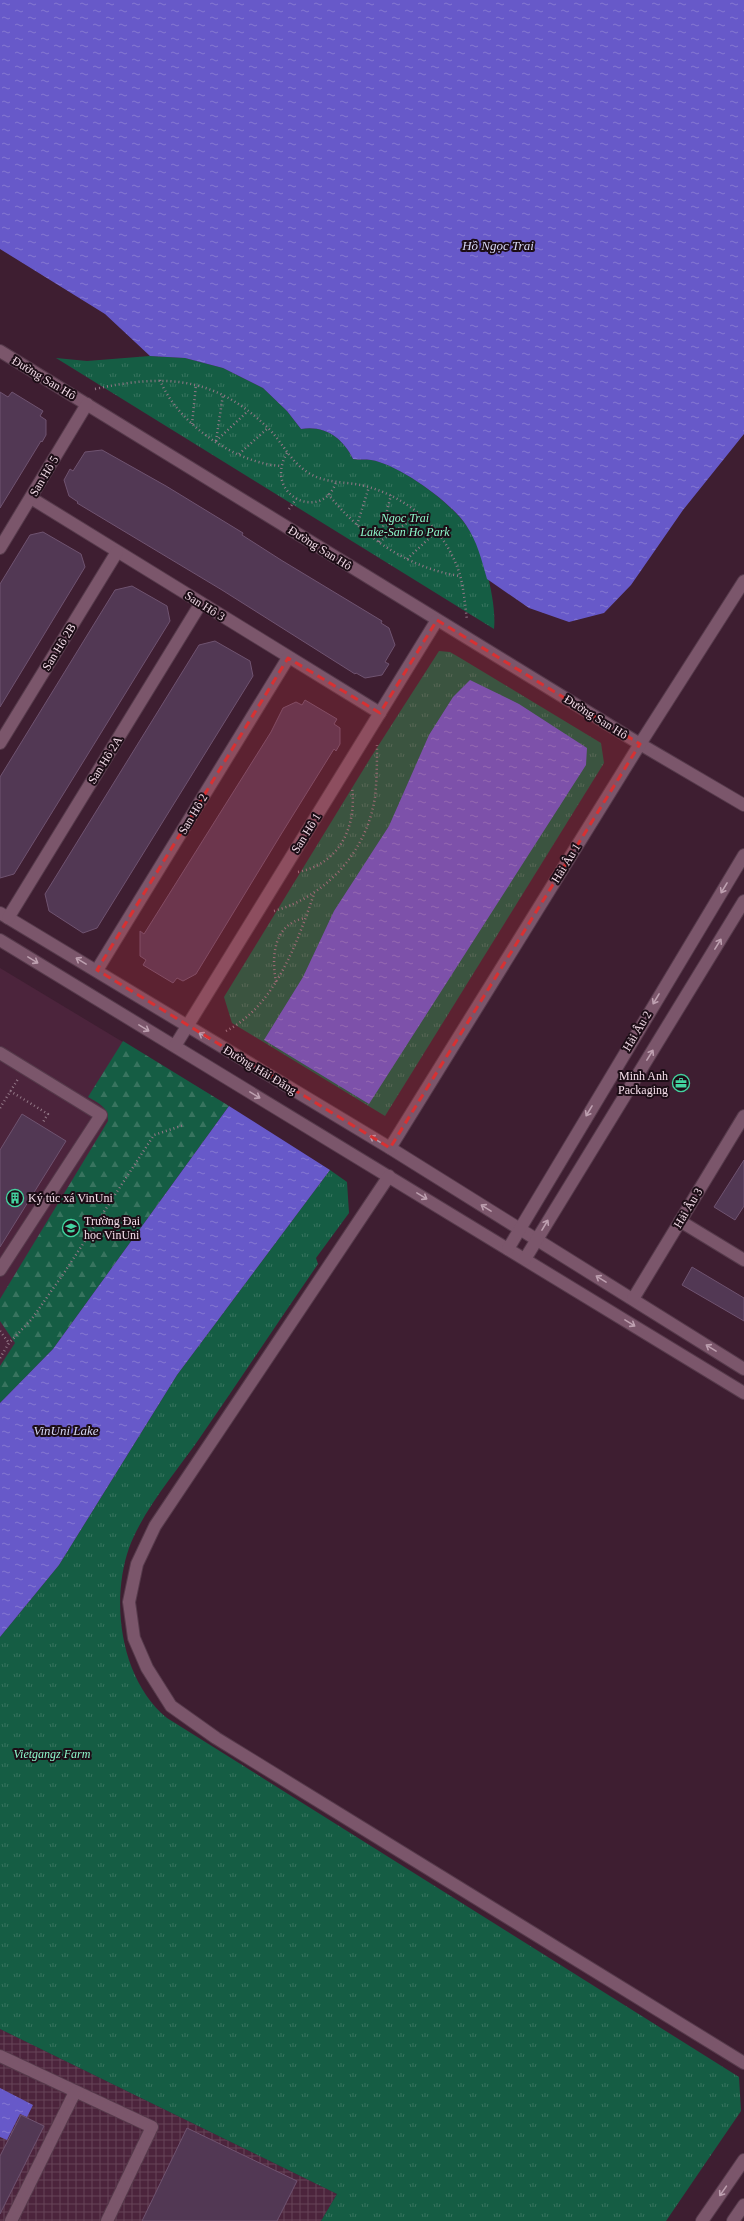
<svg xmlns="http://www.w3.org/2000/svg" width="744" height="2221" font-family="'Times New Roman',serif">
<style>
.built{fill:#4c243c}
.industrial{fill:url(#industrial-grid)}
.grass{fill:url(#grass-tufts)}
.forest{fill:url(#forest-firs)}
.water{fill:url(#water-ripples)}
.building{fill:#523854;stroke:#6f5370}
.lines{fill:none;stroke-linecap:round;stroke-linejoin:round}
.minor-casing{stroke:#563a4b;stroke-width:14}
.path{stroke:#937887;stroke-width:2.5;stroke-dasharray:1 3;stroke-linecap:butt}
.minor{stroke:#7b566b;stroke-width:12}
.oneway{stroke:#bea0b0}
.marked{fill:#d83132;fill-opacity:0.2;stroke:#d83132;stroke-width:3;stroke-dasharray:8 5;stroke-linejoin:round}
.labels{text-anchor:middle;dominant-baseline:central;stroke-width:4;stroke-linejoin:round;paint-order:stroke}
.street-label{font-size:12px;fill:#f4dde9;stroke:#1c0d16}
.park-label{font-size:12px;font-style:italic;fill:#8df8cb;stroke:#1c0d16}
.poi-label{font-size:12px;fill:#f4dde9;stroke:#1c0d16;text-anchor:start}
.water-label{font-size:13px;font-style:italic;fill:#d5d6f3;stroke:#1c0d16}
</style>
<defs>
<pattern id="industrial-grid" width="8" height="8" patternUnits="userSpaceOnUse"><rect width="8" height="8" fill="#4c243c"/><path d="M0 4h8M4 0v8" fill="none" stroke="#664358"/></pattern>
<pattern id="grass-tufts" width="24" height="20" patternUnits="userSpaceOnUse"><rect width="24" height="20" fill="#155d44"/><path d="M3 7l-1-3M5 7V3M7 7l1-3M15 17l-1-3M17 17v-4M19 17l1-3" fill="none" stroke="#38745f"/></pattern>
<pattern id="forest-firs" width="22" height="20" patternUnits="userSpaceOnUse"><rect width="22" height="20" fill="#155d44"/><path d="M5 1l3.5 6h-7zM16 11l3.5 6h-7z" fill="#38745f"/></pattern>
<pattern id="water-ripples" width="26" height="14" patternUnits="userSpaceOnUse"><rect width="26" height="14" fill="#6759c9"/><path d="M2 4q2-2 4 0t4 0M15 11q2-2 4 0t4 0" fill="none" stroke="#8578d2"/></pattern>
</defs>
<rect width="100%" height="100%" fill="#3e1e31"/>
<!-- built -->
<polygon class="built" points="0,968 229,1106 0,1403"/>
<!-- industrial -->
<polygon class="industrial" points="0,2029 337,2194 321,2221 0,2221"/>
<!-- grass -->
<g class="grass">
<path d="M 150,356 L 185,358 L 223,368 L 263,388 L 287,411 L 301,429 C 325,425 343,438 353,459 C 359,460 366,459 371,460 C 399,464 450,502 466,525 C 483,548 497,601 494,629 L 56,358 L 87,361 Z"/>
<polygon points="439,651 450,652 462,659 601,743 604,763 385,1116 232,1023 224,997 371,757"/>
<path d="M 330,1170 L 347,1182 L 349,1213 L 316,1258 L 318,1264 C 278,1322 239,1381 199,1439 C 176,1472 143,1510 129,1548 C 110,1603 121,1680 167,1718 L 739,2077 L 741,2111 L 666,2221 L 321,2221 L 337,2194 L 0,2029 L 0,1637 L 59,1565 L 177,1375 Z"/>
</g>
<!-- forest -->
<path class="forest" d="M 123,1041 L 229,1106 L 53,1349 L 0,1403 L 0,1366 L 15,1343 L 0,1321 L 0,1299 L 108,1121 C 108,1107 100,1104 88,1097 Z"/>
<!-- water -->
<g class="water">
<path d="M 0,0 L 744,0 L 744,434 L 683,510 L 631,585 L 604,613 L 569,622 L 529,608 L 487,579 C 482,561 477,541 466,525 C 451,502 398,464 371,460 C 366,459 359,460 353,459 C 343,438 325,425 301,429 L 287,411 L 263,388 L 223,368 L 185,358 L 150,356 L 105,314 L 0,249 Z"/>
<polygon points="470,680 519,704 587,748 586,765 369,1104 264,1040 303,977 334,911 389,826 429,735 453,697"/>
<polygon points="229,1106 330,1170 177,1375 59,1565 0,1637 0,1403 53,1349"/>
<polygon points="0,2088 33,2105 27,2117 20,2114 7,2140 0,2137"/>
</g>
<!-- building -->
<g class="building">
<polygon points="0,392 8,397 12,392 43,411 40,416 46,420 46,435 42,442 41,441 0,508"/>
<polygon points="102,450 166,486 243,533 242,535 281,560 382,621 381,623 389,628 395,645 385,662 389,664 382,675 365,678 356,673 355,674 222,590 77,503 78,502 69,496 64,480 70,469 73,471 85,452"/>
<polygon points="43,532 81,554 85,567 0,707 0,584 30,535"/>
<polygon points="132,586 167,606 170,621 14,874 0,878 0,777 115,590"/>
<polygon points="215,641 250,661 253,676 97,928 83,933 49,911 45,894 199,645"/>
<polygon points="305,700 337,719 334,724 340,728 340,744 336,751 334,749 280,836 196,974 183,981 177,978 173,983 143,965 146,960 140,956 140,931 144,934 271,732 283,708 296,702 302,705"/>
<polygon points="22,1114 66,1141 0,1247 0,1150"/>
<polygon points="744,1160 744,1206 735,1220 714,1207"/>
<polygon points="692,1267 744,1298 744,1321 682,1285"/>
<polygon points="21,2115 44,2126 0,2214 0,2156"/>
<polygon points="187,2128 297,2181 277,2221 142,2221"/>
</g>
<g class="lines">
<!-- minor casing -->
<g class="minor-casing">
<g id="minor">
<polyline points="0,351 640,744 744,805"/>
<polyline points="31,498 380,713"/>
<polyline points="0,548 87,404"/>
<polyline points="0,743 117,552"/>
<polyline points="0,913 390,1148 744,1369"/>
<polyline points="8,918 201,603"/>
<polyline points="0,940 744,1393"/>
<polyline points="97,970 288,658"/>
<polyline points="175,1046 437,620"/>
<polyline points="0,1053 101,1115 0,1270"/>
<polyline points="390,1148 640,744 744,581"/>
<polyline points="389,1176 155,1526 137,1564 129,1602 134,1638 147,1668 171,1706 216,1738 744,2063"/>
<polyline points="680,1221 744,1260"/>
<polyline points="508,1249 744,855"/>
<polyline points="525,1259 744,901"/>
<polyline points="633,1299 744,1116"/>
<polyline points="0,2056 152,2127 107,2221"/>
<polyline points="11,2221 75,2092"/>
<polyline points="702,2221 744,2160"/>
<polyline points="733,2221 744,2205"/>
</g>
</g>
<!-- path -->
<g class="path">
<path d="M 160,380 C 177,423 236,464 282,466"/>
<path d="M 95,389 C 164,374 214,376 267,427 C 282,441 289,460 307,472 C 325,484 345,481 365,486 C 410,498 446,530 460,575 C 464,590 465,605 467,620"/>
<polyline points="192,424 196,385"/>
<polyline points="216,441 223,395"/>
<polyline points="216,441 248,411"/>
<path d="M 287,453 C 262,496 323,523 336,482"/>
<polyline points="239,454 268,428"/>
<path d="M 328,494 C 361,535 407,568 460,576"/>
<polyline points="289,509 296,499"/>
<polyline points="357,525 369,487"/>
<polyline points="379,542 420,514"/>
<polyline points="379,542 391,495"/>
<polyline points="407,559 437,531"/>
<path d="M 298,872 C 340,864 357,826 352,787"/>
<path d="M 274,911 C 327,896 367,851 375,797 C 377,779 377,762 377,745"/>
<path d="M 276,982 C 271,955 274,924 305,918"/>
<path d="M 226,1031 C 275,1006 297,943 314,894"/>
<polyline points="10,1091 48,1114 43,1122"/>
<polyline points="0,1108 18,1079"/>
<polyline points="0,1331 9,1343"/>
<polyline points="0,1358 9,1343 31,1320 64,1273 154,1135 184,1125"/>
</g>
<!-- minor -->
<use href="#minor" class="minor"/>
</g>
<!-- one-way arrows -->
<defs><path id="oneway-shaft" d="M-6 0H5M1.5-3L5.5 0L1.5 3" fill="none" stroke-width="1.6" stroke-linecap="round" stroke-linejoin="round"/></defs>
<g class="oneway">
<use href="#oneway-shaft" transform="translate(724 888) rotate(121)"/>
<use href="#oneway-shaft" transform="translate(718 944) rotate(-58)"/>
<use href="#oneway-shaft" transform="translate(33 960) rotate(31)"/>
<use href="#oneway-shaft" transform="translate(81 961) rotate(-149)"/>
<use href="#oneway-shaft" transform="translate(656 999) rotate(121)"/>
<use href="#oneway-shaft" transform="translate(144 1028) rotate(31)"/>
<use href="#oneway-shaft" transform="translate(204 1036) rotate(-149)"/>
<use href="#oneway-shaft" transform="translate(650 1055) rotate(-58)"/>
<use href="#oneway-shaft" transform="translate(255 1095) rotate(31)"/>
<use href="#oneway-shaft" transform="translate(589 1111) rotate(121)"/>
<use href="#oneway-shaft" transform="translate(375 1139) rotate(-149)"/>
<use href="#oneway-shaft" transform="translate(422 1196) rotate(31)"/>
<use href="#oneway-shaft" transform="translate(486 1208) rotate(-148)"/>
<use href="#oneway-shaft" transform="translate(545 1225) rotate(-59)"/>
<use href="#oneway-shaft" transform="translate(601 1279) rotate(-148)"/>
<use href="#oneway-shaft" transform="translate(630 1323) rotate(32)"/>
<use href="#oneway-shaft" transform="translate(711 1348) rotate(-148)"/>
<use href="#oneway-shaft" transform="translate(723 2191) rotate(125)"/>
</g>
<!-- marked area -->
<path class="marked" d="M 437,620 L 640,744 L 390,1148 L 97,970 L 288,658 L 380,713 Z"/>
<!-- icons -->
<defs>
<g id="office-ring" transform="scale(0.9)"><circle r="9.5" fill="#1c0d16" stroke="#43d4a0" stroke-width="1.5"/><path d="M-6-3h4V-5.5h4V-3h4V5H-6ZM-1-4.5V-3h2v-1.5ZM-6 0V1H6V0Z" fill="#43d4a0"/></g>
<g id="building-ring" transform="scale(0.9)"><circle r="9.5" fill="#1c0d16" stroke="#43d4a0" stroke-width="1.5"/><path d="M-4-6H4V6H1V3H-1V6H-4ZM-2.5-4.3h1.7v1.8h-1.7ZM.8-4.3h1.7v1.8H.8ZM-2.5-1h1.7V.8h-1.7ZM.8-1h1.7V.8H.8Z" fill="#43d4a0"/></g>
<g id="university-ring" transform="scale(0.9)"><circle r="9.5" fill="#1c0d16" stroke="#43d4a0" stroke-width="1.5"/><path d="M0-5L7-2L0 1L-7-2ZM-4 1L0 2.5L4 1V4Q0 6-4 4Z" fill="#43d4a0"/></g>
</defs>
<g fill-rule="evenodd">
<use href="#office-ring" x="681" y="1083"/>
<use href="#building-ring" x="15" y="1198"/>
<use href="#university-ring" x="71" y="1228"/>
</g>
<g class="labels">
<!-- street labels -->
<g class="street-label">
<text transform="translate(44 378) rotate(31)">Đường San Hô</text>
<text transform="translate(44 476) rotate(-59)">San Hô 5</text>
<text transform="translate(320 548) rotate(32)">Đường San Hô</text>
<text transform="translate(205 606) rotate(32)">San Hô 3</text>
<text transform="translate(59 647) rotate(-58)">San Hô 2B</text>
<text transform="translate(596 717) rotate(32)">Đường San Hô</text>
<text transform="translate(105 760) rotate(-58)">San Hô 2A</text>
<text transform="translate(193 814) rotate(-59)">San Hô 2</text>
<text transform="translate(306 833) rotate(-58)">San Hô 1</text>
<text transform="translate(566 863) rotate(-58)">Hải Âu 1</text>
<text transform="translate(637 1031) rotate(-59)">Hải Âu 2</text>
<text transform="translate(260 1070) rotate(31)">Đường Hải Đăng</text>
<text transform="translate(688 1208) rotate(-59)">Hải Âu 3</text>
</g>
<!-- park labels -->
<g class="park-label">
<text x="405" y="518">Ngoc Trai<tspan x="405" dy="14">Lake-San Ho Park</tspan></text>
<text x="52" y="1754">Vietgangz Farm</text>
</g>
<!-- poi labels -->
<g class="poi-label">
<text x="668" y="1076" text-anchor="end">Minh Anh<tspan x="668" dy="14">Packaging</tspan></text>
<text x="28" y="1198">Ký túc xá VinUni</text>
<text x="84" y="1221">Trường Đại<tspan x="84" dy="14">học VinUni</tspan></text>
</g>
<!-- water labels -->
<g class="water-label">
<text x="498" y="245">Hồ Ngọc Trai</text>
<text x="66" y="1430">VinUni Lake</text>
</g>
</g>
</svg>
